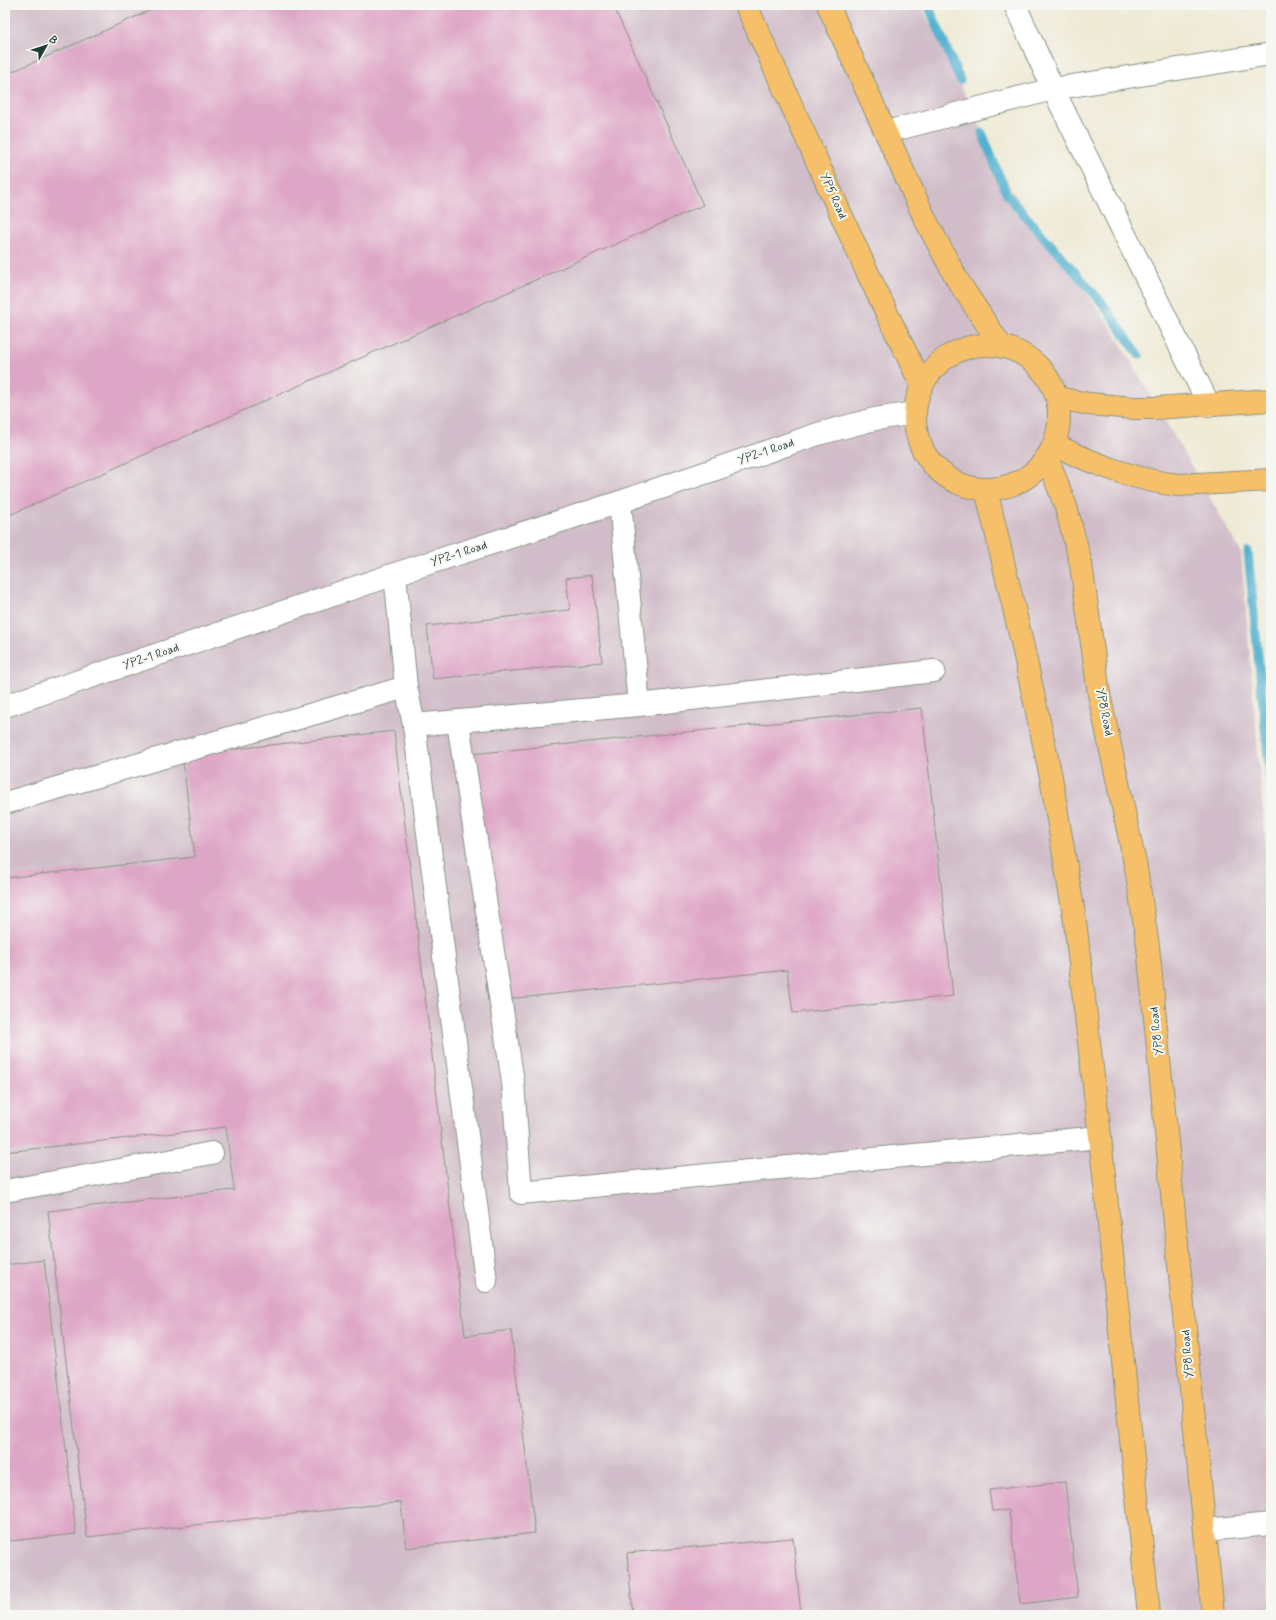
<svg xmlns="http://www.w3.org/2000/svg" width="1276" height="1620" font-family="Mynerve,sans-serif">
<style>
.industrial{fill:#d1bdc9}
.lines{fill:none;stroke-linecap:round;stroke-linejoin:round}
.stream{stroke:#50b0cf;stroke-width:9}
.building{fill:#dea6c6}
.minor-casing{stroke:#879484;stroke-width:24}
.major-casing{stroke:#879484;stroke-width:24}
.minor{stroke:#fff;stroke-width:22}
.major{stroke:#f6c06b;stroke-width:22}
.labels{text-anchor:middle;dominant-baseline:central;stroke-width:4;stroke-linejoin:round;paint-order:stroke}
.street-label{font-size:12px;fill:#1f3d34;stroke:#f6f6f2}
</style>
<rect width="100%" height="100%" fill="#f6f6f2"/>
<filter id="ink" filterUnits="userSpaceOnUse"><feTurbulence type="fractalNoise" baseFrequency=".025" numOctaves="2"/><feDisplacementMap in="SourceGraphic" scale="8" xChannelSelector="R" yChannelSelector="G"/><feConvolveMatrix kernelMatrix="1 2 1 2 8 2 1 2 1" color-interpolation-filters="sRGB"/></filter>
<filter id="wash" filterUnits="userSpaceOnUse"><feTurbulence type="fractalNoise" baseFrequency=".012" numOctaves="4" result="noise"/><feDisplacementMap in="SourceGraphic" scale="16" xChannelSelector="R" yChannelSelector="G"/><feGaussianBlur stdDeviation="0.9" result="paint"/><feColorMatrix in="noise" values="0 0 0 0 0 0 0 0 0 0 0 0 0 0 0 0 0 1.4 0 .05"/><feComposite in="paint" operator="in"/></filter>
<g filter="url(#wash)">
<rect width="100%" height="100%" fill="#efead5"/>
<!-- industrial -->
<polygon class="industrial" points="5,5 921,5 1011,189 1111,327 1241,552 1271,902 1271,1615 5,1615"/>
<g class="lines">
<!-- stream -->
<g class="stream">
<polyline points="928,5 960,80"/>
<polyline points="982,133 1007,195 1103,304 1139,355"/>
<polyline points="1248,552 1271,789"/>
</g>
</g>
<g id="blocks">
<!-- building -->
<g class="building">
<polygon points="162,5 613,5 703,205 5,517 5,75"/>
<polygon points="592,575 602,662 433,679 427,626 570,610 566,578"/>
<polygon points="922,708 953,996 793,1013 787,970 488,1001 461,755"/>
<polygon points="394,731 465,1336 511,1330 535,1533 406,1548 401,1502 87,1537 48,1211 234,1190 226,1127 5,1152 5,878 195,857 182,755"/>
<polygon points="44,1260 76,1534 10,1541 5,1495 5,1265"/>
<polygon points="1065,1482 1078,1597 1020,1604 1009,1510 992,1511 989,1490"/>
<polygon points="793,1538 801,1615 633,1615 627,1553"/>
</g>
</g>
</g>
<g filter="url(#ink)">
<use href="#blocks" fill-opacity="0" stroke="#879484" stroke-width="1"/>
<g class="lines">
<!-- minor casing -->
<g class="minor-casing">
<g id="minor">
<polyline points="1015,5 1053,89 1209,405"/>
<polyline points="886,132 1053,89 1271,54"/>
<polyline points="620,502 639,705"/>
<polyline points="395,574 406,687 414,725 486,1281"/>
<polyline points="5,706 395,574 620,502 818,434 875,419 915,413"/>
<polyline points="458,722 513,1082 521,1193 1100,1137"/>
<polyline points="414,725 639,705 934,671"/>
<polyline points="5,803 406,687"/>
<polyline points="5,1191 212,1153"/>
<polyline points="1205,1530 1271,1524"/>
</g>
</g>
<!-- major casing -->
<g class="major-casing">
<g id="major">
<polyline points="746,5 869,276 922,386"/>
<polyline points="828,5 925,219 958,281 1001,346"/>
<circle cx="987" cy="417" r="72"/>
<polyline points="1057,398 1089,404 1133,408 1156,408 1271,400"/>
<path d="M 1054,445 C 1093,463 1136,481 1179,485 L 1271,480"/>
<polyline points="1047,457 1066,507 1081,564 1099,694 1136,868 1148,946 1213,1615"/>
<polyline points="986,489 1023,647 1051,777 1075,921 1100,1137 1149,1615"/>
</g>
</g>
<!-- minor -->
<use href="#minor" class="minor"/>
<!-- major -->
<use href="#major" class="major"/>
</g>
</g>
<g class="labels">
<!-- street labels -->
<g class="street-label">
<text transform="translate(833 196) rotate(66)">YP5 Road</text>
<text transform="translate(766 452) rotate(-19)">YP2-1 Road</text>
<text transform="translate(459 554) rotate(-18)">YP2-1 Road</text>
<text transform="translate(151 657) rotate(-19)">YP2-1 Road</text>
<text transform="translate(1104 712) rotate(79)">YP8 Road</text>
<text transform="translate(1157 1031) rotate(-96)">YP8 Road</text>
<text transform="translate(1188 1354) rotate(-95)">YP8 Road</text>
</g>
</g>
<!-- margin -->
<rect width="1276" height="1620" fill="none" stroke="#f6f6f2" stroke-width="20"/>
<!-- north arrow -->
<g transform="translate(46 46) rotate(51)" stroke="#f6f6f2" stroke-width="3" paint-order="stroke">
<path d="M0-3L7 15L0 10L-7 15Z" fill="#1f3d34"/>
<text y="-6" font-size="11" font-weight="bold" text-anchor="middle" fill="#1f3d34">B</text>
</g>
</svg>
